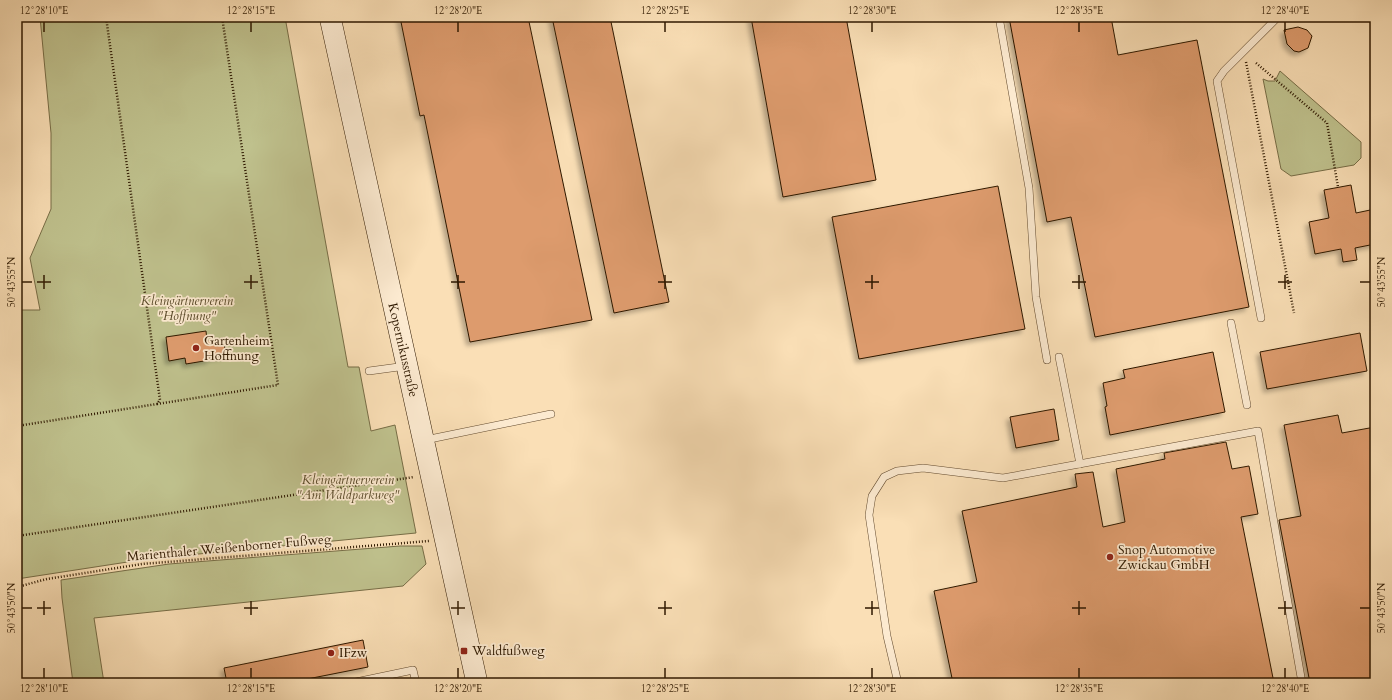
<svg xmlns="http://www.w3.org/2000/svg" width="1392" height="700" font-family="Cardo,serif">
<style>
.green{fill:#bfc18d;stroke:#776d46}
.building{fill:#dd9b6d;stroke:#2f1900;filter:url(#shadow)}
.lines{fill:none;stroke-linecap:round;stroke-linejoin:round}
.lane-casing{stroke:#624a2e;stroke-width:8}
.secondary-casing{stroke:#2f1900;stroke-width:22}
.path{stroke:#2f1900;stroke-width:2.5;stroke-dasharray:1 2;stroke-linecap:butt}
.lane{stroke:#fcead0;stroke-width:7}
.secondary{stroke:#fcead0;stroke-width:21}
.ticks{fill:none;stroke:#2f1900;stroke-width:1.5}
.poi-dot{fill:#8f2418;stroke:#fcead0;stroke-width:1.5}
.labels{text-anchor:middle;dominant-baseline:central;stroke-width:3.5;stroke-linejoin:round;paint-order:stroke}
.park-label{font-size:13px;font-style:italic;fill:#5a4b2a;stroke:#fcead0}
.poi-label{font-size:13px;fill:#2f1900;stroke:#fcead0;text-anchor:start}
.street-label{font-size:13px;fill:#2f1900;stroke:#fcead0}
.neatline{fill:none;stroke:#2f1900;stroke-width:1.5}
.ticks-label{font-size:10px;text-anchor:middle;fill:#2f1900}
</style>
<defs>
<filter id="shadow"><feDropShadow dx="-3.5" dy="3.5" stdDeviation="2" flood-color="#0004"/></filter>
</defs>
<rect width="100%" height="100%" fill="#fadfb6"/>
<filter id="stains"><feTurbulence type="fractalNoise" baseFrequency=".005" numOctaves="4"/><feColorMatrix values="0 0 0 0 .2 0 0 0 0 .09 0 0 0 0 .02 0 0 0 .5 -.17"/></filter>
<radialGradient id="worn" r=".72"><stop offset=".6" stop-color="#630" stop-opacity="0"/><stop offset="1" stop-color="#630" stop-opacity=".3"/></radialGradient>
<!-- green -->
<g class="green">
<polygon points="40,17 285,17 348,367 359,367 371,431 395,425 416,533 147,559 17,579 17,310 40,310 30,258 51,209 51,133"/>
<polygon points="1280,71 1361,142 1361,158 1354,165 1291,176 1281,169 1263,79 1268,81 1275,81"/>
<polygon points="400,546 422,546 426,564 403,586 94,618 104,683 73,683 62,598 61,580 169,564"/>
</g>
<!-- building -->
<g class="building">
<polygon points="400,17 528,17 592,320 470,342 424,115 420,116"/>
<polygon points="552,17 610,17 669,302 614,313"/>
<polygon points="751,17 846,17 876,180 783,197"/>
<polygon points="1009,17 1111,17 1118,55 1197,40 1249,307 1095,337 1071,217 1047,222"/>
<polygon points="1298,27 1307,30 1312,36 1308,48 1299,52 1294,51 1287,44 1284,30"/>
<polygon points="1351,185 1356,213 1375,209 1375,244 1355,248 1357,260 1343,262 1341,249 1315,254 1309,222 1329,218 1324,190"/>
<polygon points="998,186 1025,329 859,359 832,217"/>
<polygon points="206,331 207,341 223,338 226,355 209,358 210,360 186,364 185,358 169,361 166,337"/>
<polygon points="1360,333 1367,371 1267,389 1260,352"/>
<polygon points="1213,352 1225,412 1110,435 1105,407 1107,406 1103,383 1125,378 1123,370"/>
<polygon points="1054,409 1059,440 1016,448 1010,417"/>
<polygon points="1338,415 1342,433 1375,427 1375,683 1310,683 1279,520 1301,516 1284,425"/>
<polygon points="1226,442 1232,469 1249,466 1258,514 1241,517 1274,683 953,683 934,591 977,582 962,511 1077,487 1075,474 1093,472 1103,527 1125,522 1116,469 1165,459 1164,453"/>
<polygon points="363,640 368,667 287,683 227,683 224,668"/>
</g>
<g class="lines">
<!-- lane casing -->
<g class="lane-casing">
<g id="lane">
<polyline points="999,17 1029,188 1036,297 1047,360"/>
<polyline points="1261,318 1217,81 1224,71 1278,17"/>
<polyline points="1231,323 1247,405"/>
<polyline points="1059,357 1080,464"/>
<polyline points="369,371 406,366"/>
<polyline points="425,440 551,414"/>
<polyline points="351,683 413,670 416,683"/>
<polyline points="898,683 887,636 869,515 872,496 884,477 897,471 923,468 1003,478 1258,431 1302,683"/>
</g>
</g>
<!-- secondary casing -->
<g class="secondary-casing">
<polyline id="secondary" points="330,17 477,683"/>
</g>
<!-- path -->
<g class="path">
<polyline points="42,18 47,17"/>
<polyline points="1246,62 1294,313"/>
<polyline points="1256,63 1327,123 1338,187"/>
<polyline points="157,404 278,385 222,17"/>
<polyline points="17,426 157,404 160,400 106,17"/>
<polyline points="17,536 414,477"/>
<polyline points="17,587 47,579 142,564 429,541"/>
</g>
<!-- lane -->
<use href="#lane" class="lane"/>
<!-- secondary -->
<use href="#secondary" class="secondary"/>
</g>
<!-- ticks -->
<path class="ticks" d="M 44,22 L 44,32M 251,22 L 251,32M 458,22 L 458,32M 665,22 L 665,32M 872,22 L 872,32M 1079,22 L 1079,32M 1285,22 L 1285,32M 44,275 L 44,289M 251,275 L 251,289M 458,275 L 458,289M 665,275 L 665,289M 872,275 L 872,289M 1079,275 L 1079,289M 1285,275 L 1285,289M 22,282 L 32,282M 37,282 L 51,282M 244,282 L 258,282M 451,282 L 465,282M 658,282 L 672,282M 865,282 L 879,282M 1072,282 L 1086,282M 1278,282 L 1292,282M 1360,282 L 1370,282M 44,601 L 44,615M 251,601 L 251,615M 458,601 L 458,615M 665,601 L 665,615M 872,601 L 872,615M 1079,601 L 1079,615M 1285,601 L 1285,615M 22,608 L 32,608M 37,608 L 51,608M 244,608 L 258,608M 451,608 L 465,608M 658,608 L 672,608M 865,608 L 879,608M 1072,608 L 1086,608M 1278,608 L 1292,608M 1360,608 L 1370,608M 44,668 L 44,678M 251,668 L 251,678M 458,668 L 458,678M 665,668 L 665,678M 872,668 L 872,678M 1079,668 L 1079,678M 1285,668 L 1285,678"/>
<!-- markers -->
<g class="poi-dot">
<circle cx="196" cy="348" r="4"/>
<circle cx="1110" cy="557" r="4"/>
<rect x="460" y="647" width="8" height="8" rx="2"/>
<circle cx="331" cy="653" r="4"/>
</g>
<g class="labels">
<!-- park labels -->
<g class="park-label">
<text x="187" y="301">Kleingärtnerverein<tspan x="187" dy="15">"Hoffnung"</tspan></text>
<text x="348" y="480">Kleingärtnerverein<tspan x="348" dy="15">"Am Waldparkweg"</tspan></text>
</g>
<!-- poi labels -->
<g class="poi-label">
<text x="204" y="341">Gartenheim<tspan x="204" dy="15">Hoffnung</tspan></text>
<text x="1118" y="550">Snop Automotive<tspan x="1118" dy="15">Zwickau GmbH</tspan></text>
<text x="472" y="651">Waldfußweg</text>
<text x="339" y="653">IFzw</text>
</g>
<!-- street labels -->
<g class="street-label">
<text transform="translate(403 350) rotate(77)">Kopernikusstraße</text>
<text transform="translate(229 548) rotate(-5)">Marienthaler Weißenborner Fußweg</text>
</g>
</g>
<!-- margin -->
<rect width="1392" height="700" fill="none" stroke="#fadfb6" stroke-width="44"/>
<rect x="22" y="22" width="1348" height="656" class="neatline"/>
<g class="ticks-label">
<text x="44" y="14">12°28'10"E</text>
<text x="251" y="14">12°28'15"E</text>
<text x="458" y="14">12°28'20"E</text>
<text x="665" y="14">12°28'25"E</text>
<text x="872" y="14">12°28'30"E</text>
<text x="1079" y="14">12°28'35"E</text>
<text x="1285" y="14">12°28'40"E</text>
<text transform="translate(11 282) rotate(-90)" y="4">50°43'55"N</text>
<text transform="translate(1381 282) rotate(-90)" y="4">50°43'55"N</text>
<text transform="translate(11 608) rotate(-90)" y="4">50°43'50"N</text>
<text transform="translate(1381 608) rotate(-90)" y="4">50°43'50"N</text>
<text x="44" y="692">12°28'10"E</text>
<text x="251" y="692">12°28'15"E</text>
<text x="458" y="692">12°28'20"E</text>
<text x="665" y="692">12°28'25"E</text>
<text x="872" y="692">12°28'30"E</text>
<text x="1079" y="692">12°28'35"E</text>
<text x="1285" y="692">12°28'40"E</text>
</g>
<rect width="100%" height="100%" filter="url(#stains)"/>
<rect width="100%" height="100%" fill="url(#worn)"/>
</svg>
